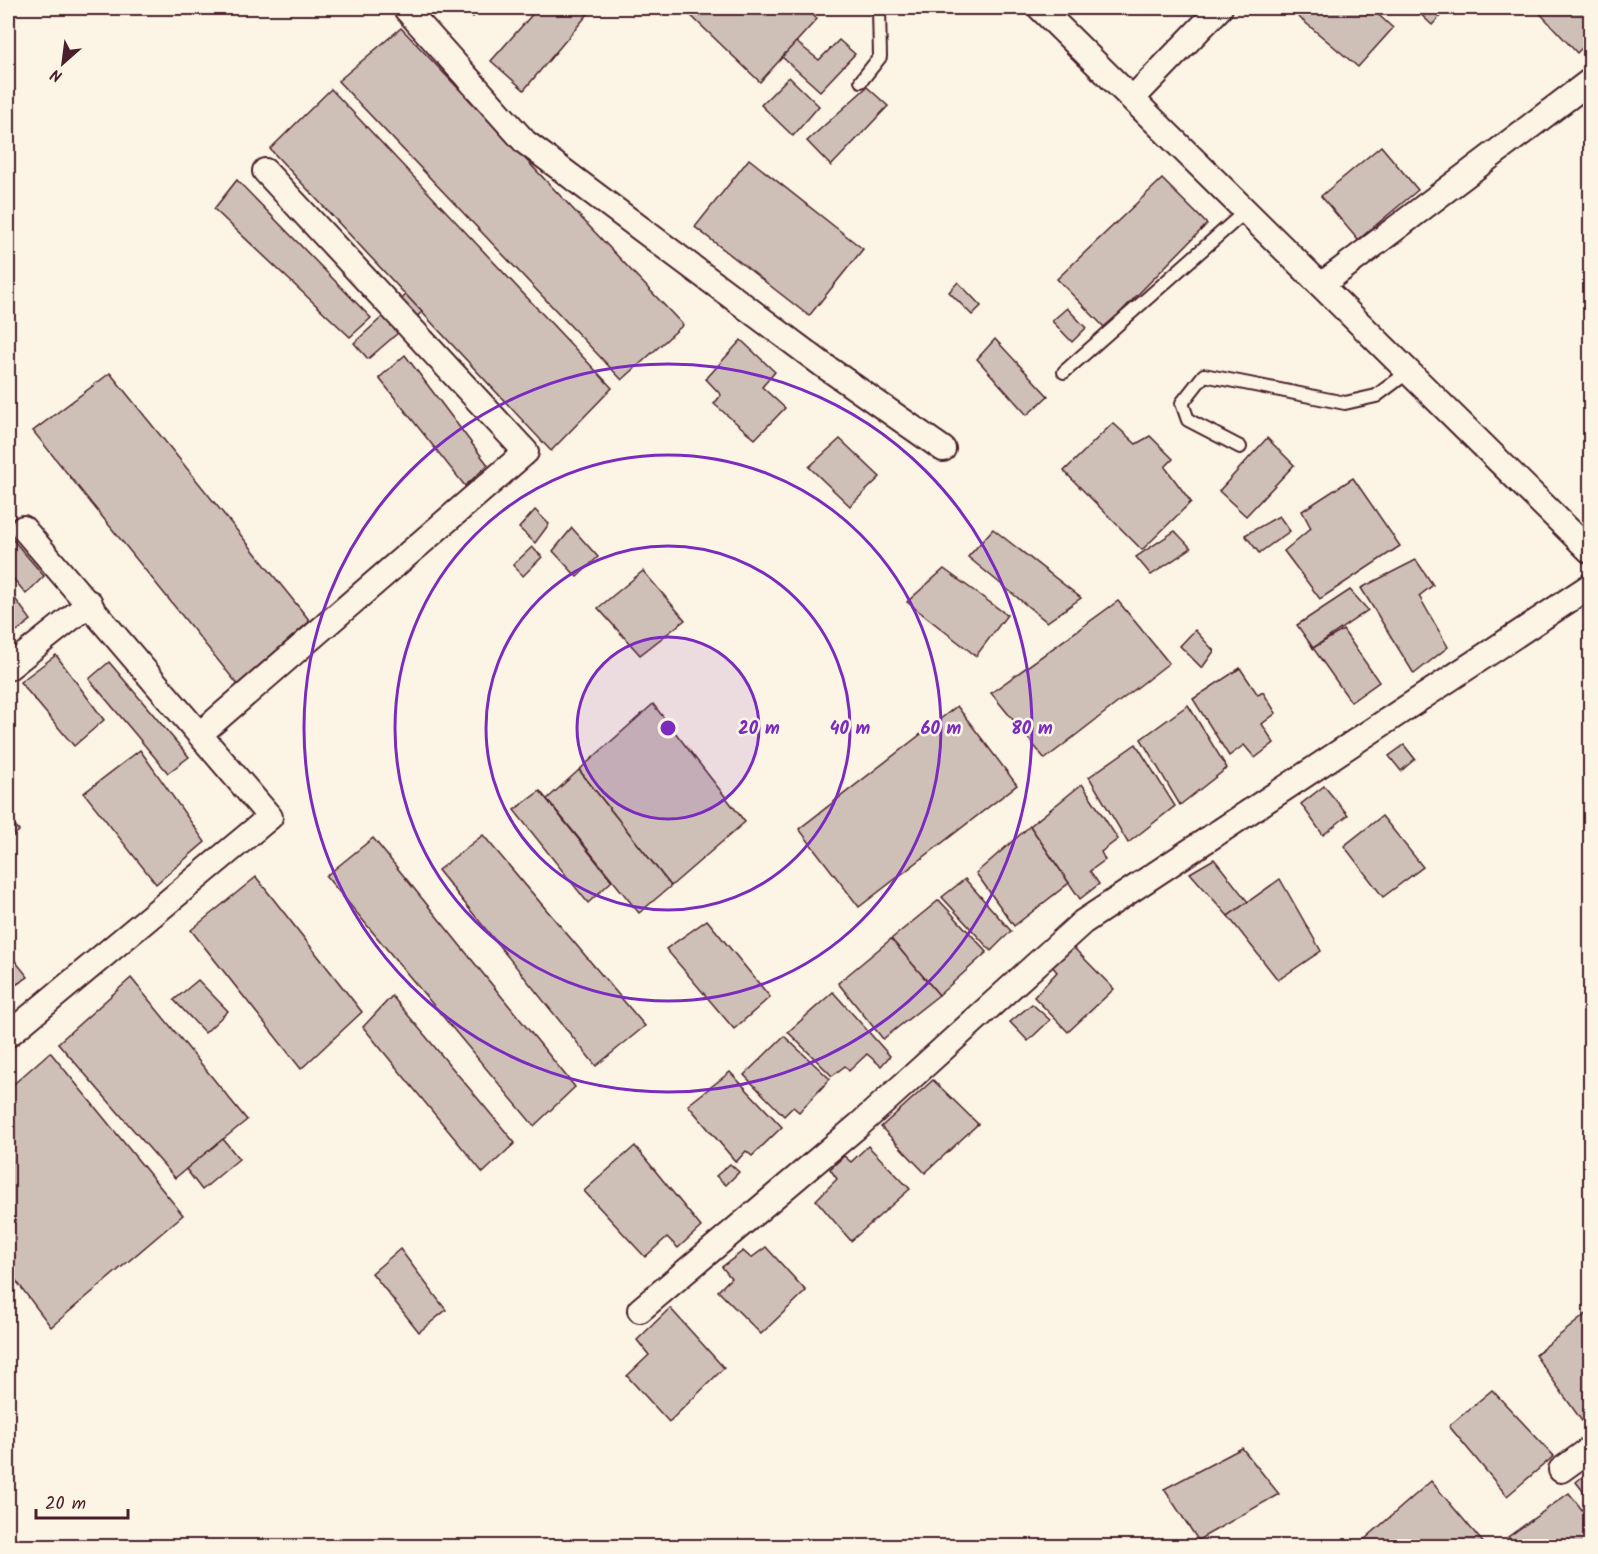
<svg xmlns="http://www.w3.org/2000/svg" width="1598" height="1554" font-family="Kalam,sans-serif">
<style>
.building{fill:#cfc0b7;stroke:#4a1f2b;stroke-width:1.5}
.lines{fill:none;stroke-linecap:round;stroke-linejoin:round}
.service-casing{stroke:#4a1f2b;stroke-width:16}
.minor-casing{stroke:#4a1f2b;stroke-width:28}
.service{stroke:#fcf5e5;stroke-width:12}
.minor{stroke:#fcf5e5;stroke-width:24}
.ring{fill:none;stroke:#7b2cbf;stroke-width:3}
.centre{fill:#7b2cbf;stroke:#fcf5e5;stroke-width:3}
.ring-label{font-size:18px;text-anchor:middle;font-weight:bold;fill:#7b2cbf;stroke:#fcf5e5;stroke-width:5;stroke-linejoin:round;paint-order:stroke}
</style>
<rect width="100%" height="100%" fill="#fcf5e5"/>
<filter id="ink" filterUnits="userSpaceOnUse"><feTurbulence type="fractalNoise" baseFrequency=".0167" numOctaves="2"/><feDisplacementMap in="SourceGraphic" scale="12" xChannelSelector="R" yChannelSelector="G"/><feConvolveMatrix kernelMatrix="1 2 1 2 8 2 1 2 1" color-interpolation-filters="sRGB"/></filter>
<g filter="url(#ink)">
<!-- building -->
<g class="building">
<polygon points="464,8 482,8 473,17"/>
<polygon points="538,8 593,8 524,90 491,61"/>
<polygon points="683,8 806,8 817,19 760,82"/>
<polygon points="1288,8 1371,8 1393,28 1358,67"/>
<polygon points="1414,8 1448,8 1432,25"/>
<polygon points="1535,8 1590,8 1590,40 1577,53"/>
<polygon points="401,28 683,325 622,380 338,81"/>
<polygon points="839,40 855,54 820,91 782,57 796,42 819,60"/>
<polygon points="789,77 819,106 793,136 761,105"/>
<polygon points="867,87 888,106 831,166 807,141"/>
<polygon points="331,89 612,388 551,451 270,149"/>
<polygon points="1381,146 1418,190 1358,240 1321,196"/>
<polygon points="749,159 863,249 809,316 695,227"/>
<polygon points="1162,179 1207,224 1105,328 1057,279"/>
<polygon points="237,180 371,318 350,337 214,209"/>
<polygon points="958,282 981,306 972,315 949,292"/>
<polygon points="406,295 422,312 368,359 354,343"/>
<polygon points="1067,308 1086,328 1072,342 1052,321"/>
<polygon points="995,339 1048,396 1027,415 977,359"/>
<polygon points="741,340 775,372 762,387 785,408 755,439 714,404 721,395 706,379"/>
<polygon points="405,355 488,465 465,486 379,378"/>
<polygon points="110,373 310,621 238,685 33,431"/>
<polygon points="1113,423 1136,444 1150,436 1173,459 1165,467 1191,502 1142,550 1064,471"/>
<polygon points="1267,438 1294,465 1246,516 1219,491"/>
<polygon points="840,439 880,477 850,506 809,467"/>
<polygon points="1353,478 1400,546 1320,599 1284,551 1311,528 1302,511"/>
<polygon points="535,510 549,524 535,543 519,528"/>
<polygon points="1279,516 1290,531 1259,553 1245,535"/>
<polygon points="572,528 598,557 577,577 553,551"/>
<polygon points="993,529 1081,598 1047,622 968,557"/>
<polygon points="1175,531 1191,548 1151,575 1136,557"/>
<polygon points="8,534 44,576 26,594 8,572"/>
<polygon points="532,547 542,557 523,576 513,565"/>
<polygon points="1416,560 1433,585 1419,596 1448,647 1414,674 1361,588"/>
<polygon points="944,569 1007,615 976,656 907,602"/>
<polygon points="643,571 685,620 640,655 598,608"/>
<polygon points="8,589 31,620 8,638"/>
<polygon points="1350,590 1368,610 1313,648 1297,625"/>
<polygon points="1118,601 1169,663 1045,759 991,693"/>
<polygon points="1195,630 1214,651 1202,668 1180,646"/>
<polygon points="1343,630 1379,682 1351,702 1313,648"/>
<polygon points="56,655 104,720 74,746 20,682"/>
<polygon points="109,662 189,757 168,773 89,679"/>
<polygon points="1240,668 1258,695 1263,692 1276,713 1262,724 1274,743 1255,758 1244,745 1229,756 1193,699"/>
<polygon points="653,704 745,822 671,886 579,770"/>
<polygon points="1188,705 1227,768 1180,805 1141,739"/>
<polygon points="957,706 1017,785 859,907 799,829"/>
<polygon points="1136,744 1175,806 1128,843 1089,777"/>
<polygon points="1404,745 1415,759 1401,771 1389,756"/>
<polygon points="140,750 205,842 156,884 84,793"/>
<polygon points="579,770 671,886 639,913 547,799"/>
<polygon points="1082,784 1118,839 1101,852 1105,860 1090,871 1099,884 1080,899 1030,826"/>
<polygon points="1324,786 1348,815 1323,835 1301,804"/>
<polygon points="540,791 612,881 588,903 514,810"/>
<polygon points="1382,816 1423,867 1383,897 1344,846"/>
<polygon points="8,817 19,831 8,841"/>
<polygon points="1030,826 1069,883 1014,926 976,873"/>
<polygon points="483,835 645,1026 596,1066 438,870"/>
<polygon points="373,838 575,1087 534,1126 326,876"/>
<polygon points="1214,859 1248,902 1228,916 1190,873"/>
<polygon points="256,877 362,1012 301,1069 191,930"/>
<polygon points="965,879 1011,931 991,951 942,897"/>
<polygon points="1280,879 1321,951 1278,980 1228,916"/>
<polygon points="939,900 987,952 939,995 891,939"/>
<polygon points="707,920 770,997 734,1029 666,949"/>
<polygon points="891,939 939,995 883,1039 838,983"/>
<polygon points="1072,946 1114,989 1068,1032 1034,997 1057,972 1051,965"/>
<polygon points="8,952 28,977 8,990"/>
<polygon points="131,978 247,1120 175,1178 58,1043"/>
<polygon points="198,980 228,1011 205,1033 174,1000"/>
<polygon points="833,992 890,1056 881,1066 867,1054 849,1071 845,1066 832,1076 788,1032"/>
<polygon points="392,996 515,1143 483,1173 363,1027"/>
<polygon points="1032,1004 1050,1020 1028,1041 1010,1022"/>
<polygon points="784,1036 830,1079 799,1112 793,1107 784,1116 744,1075"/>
<polygon points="50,1052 183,1215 51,1327 8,1270 8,1089"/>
<polygon points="730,1072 782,1127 752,1156 746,1151 736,1162 688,1105"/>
<polygon points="933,1080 978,1124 925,1173 881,1127"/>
<polygon points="223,1139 239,1159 202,1190 186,1169"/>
<polygon points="635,1146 701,1227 678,1248 667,1237 645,1257 584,1191"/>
<polygon points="868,1146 910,1189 851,1241 816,1200 837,1179 830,1169 844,1156 851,1162"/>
<polygon points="730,1164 739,1172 726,1185 716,1176"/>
<polygon points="766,1247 806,1291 761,1334 718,1291 731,1278 722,1267 743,1251 751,1258"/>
<polygon points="400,1249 446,1310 419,1332 372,1273"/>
<polygon points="670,1308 724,1368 669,1422 627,1376 649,1355 637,1340"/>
<polygon points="1590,1311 1590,1420 1584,1424 1535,1355"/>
<polygon points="1492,1390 1554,1456 1507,1496 1449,1426"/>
<polygon points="1242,1448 1279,1494 1198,1540 1164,1489"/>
<polygon points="1590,1470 1590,1500 1576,1482"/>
<polygon points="1431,1481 1486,1546 1357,1546"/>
<polygon points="1569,1493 1590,1520 1590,1542 1584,1546 1515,1546 1508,1537"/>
</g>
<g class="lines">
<!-- service casing -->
<g class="service-casing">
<g id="service">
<polyline points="861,81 880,57 879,8"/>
<polyline points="1064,372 1247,210"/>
<polyline points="1240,447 1188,420 1182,403 1204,375 1345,403 1376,396 1408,372"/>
</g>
</g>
<!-- minor casing -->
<g class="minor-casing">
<g id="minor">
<polyline points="408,8 406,9 525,142 823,365 943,449"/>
<polyline points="1040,8 1590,551"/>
<polyline points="1133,98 1220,8"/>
<polyline points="1321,285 1590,81"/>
<polyline points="8,668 90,603"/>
<polyline points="200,734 526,452 265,171"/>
<polyline points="8,1035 270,817 23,528"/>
<polyline points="640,1310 859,1125 1083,922 1590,586"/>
<polyline points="1561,1470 1590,1449"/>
</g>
</g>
<!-- service -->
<use href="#service" class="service"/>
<!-- minor -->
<use href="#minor" class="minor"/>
</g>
</g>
<!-- distance rings -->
<circle cx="668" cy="728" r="91" fill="#7b2cbf" fill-opacity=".12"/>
<g class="ring">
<circle cx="668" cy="728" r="91"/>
<circle cx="668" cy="728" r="182"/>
<circle cx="668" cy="728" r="273"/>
<circle cx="668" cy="728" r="364"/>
</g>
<circle cx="668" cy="728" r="9" class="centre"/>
<g class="ring-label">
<text x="759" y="734">20 m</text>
<text x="850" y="734">40 m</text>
<text x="941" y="734">60 m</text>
<text x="1032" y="734">80 m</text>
</g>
<!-- margin -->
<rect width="1598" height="1554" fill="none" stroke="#fcf5e5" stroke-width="30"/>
<rect x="15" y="15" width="1568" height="1524" fill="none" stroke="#4a1f2b" stroke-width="2" filter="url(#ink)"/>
<!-- north arrow -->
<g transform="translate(63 63) rotate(208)" stroke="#fcf5e5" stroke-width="4.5" paint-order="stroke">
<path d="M0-4.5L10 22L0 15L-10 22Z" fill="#4a1f2b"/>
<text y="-9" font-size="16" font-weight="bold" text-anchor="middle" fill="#4a1f2b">N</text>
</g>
<!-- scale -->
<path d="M36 1509v9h92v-9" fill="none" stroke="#4a1f2b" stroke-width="3"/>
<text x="45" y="1509" font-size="18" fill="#4a1f2b" stroke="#fcf5e5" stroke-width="4.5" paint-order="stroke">20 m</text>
</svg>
